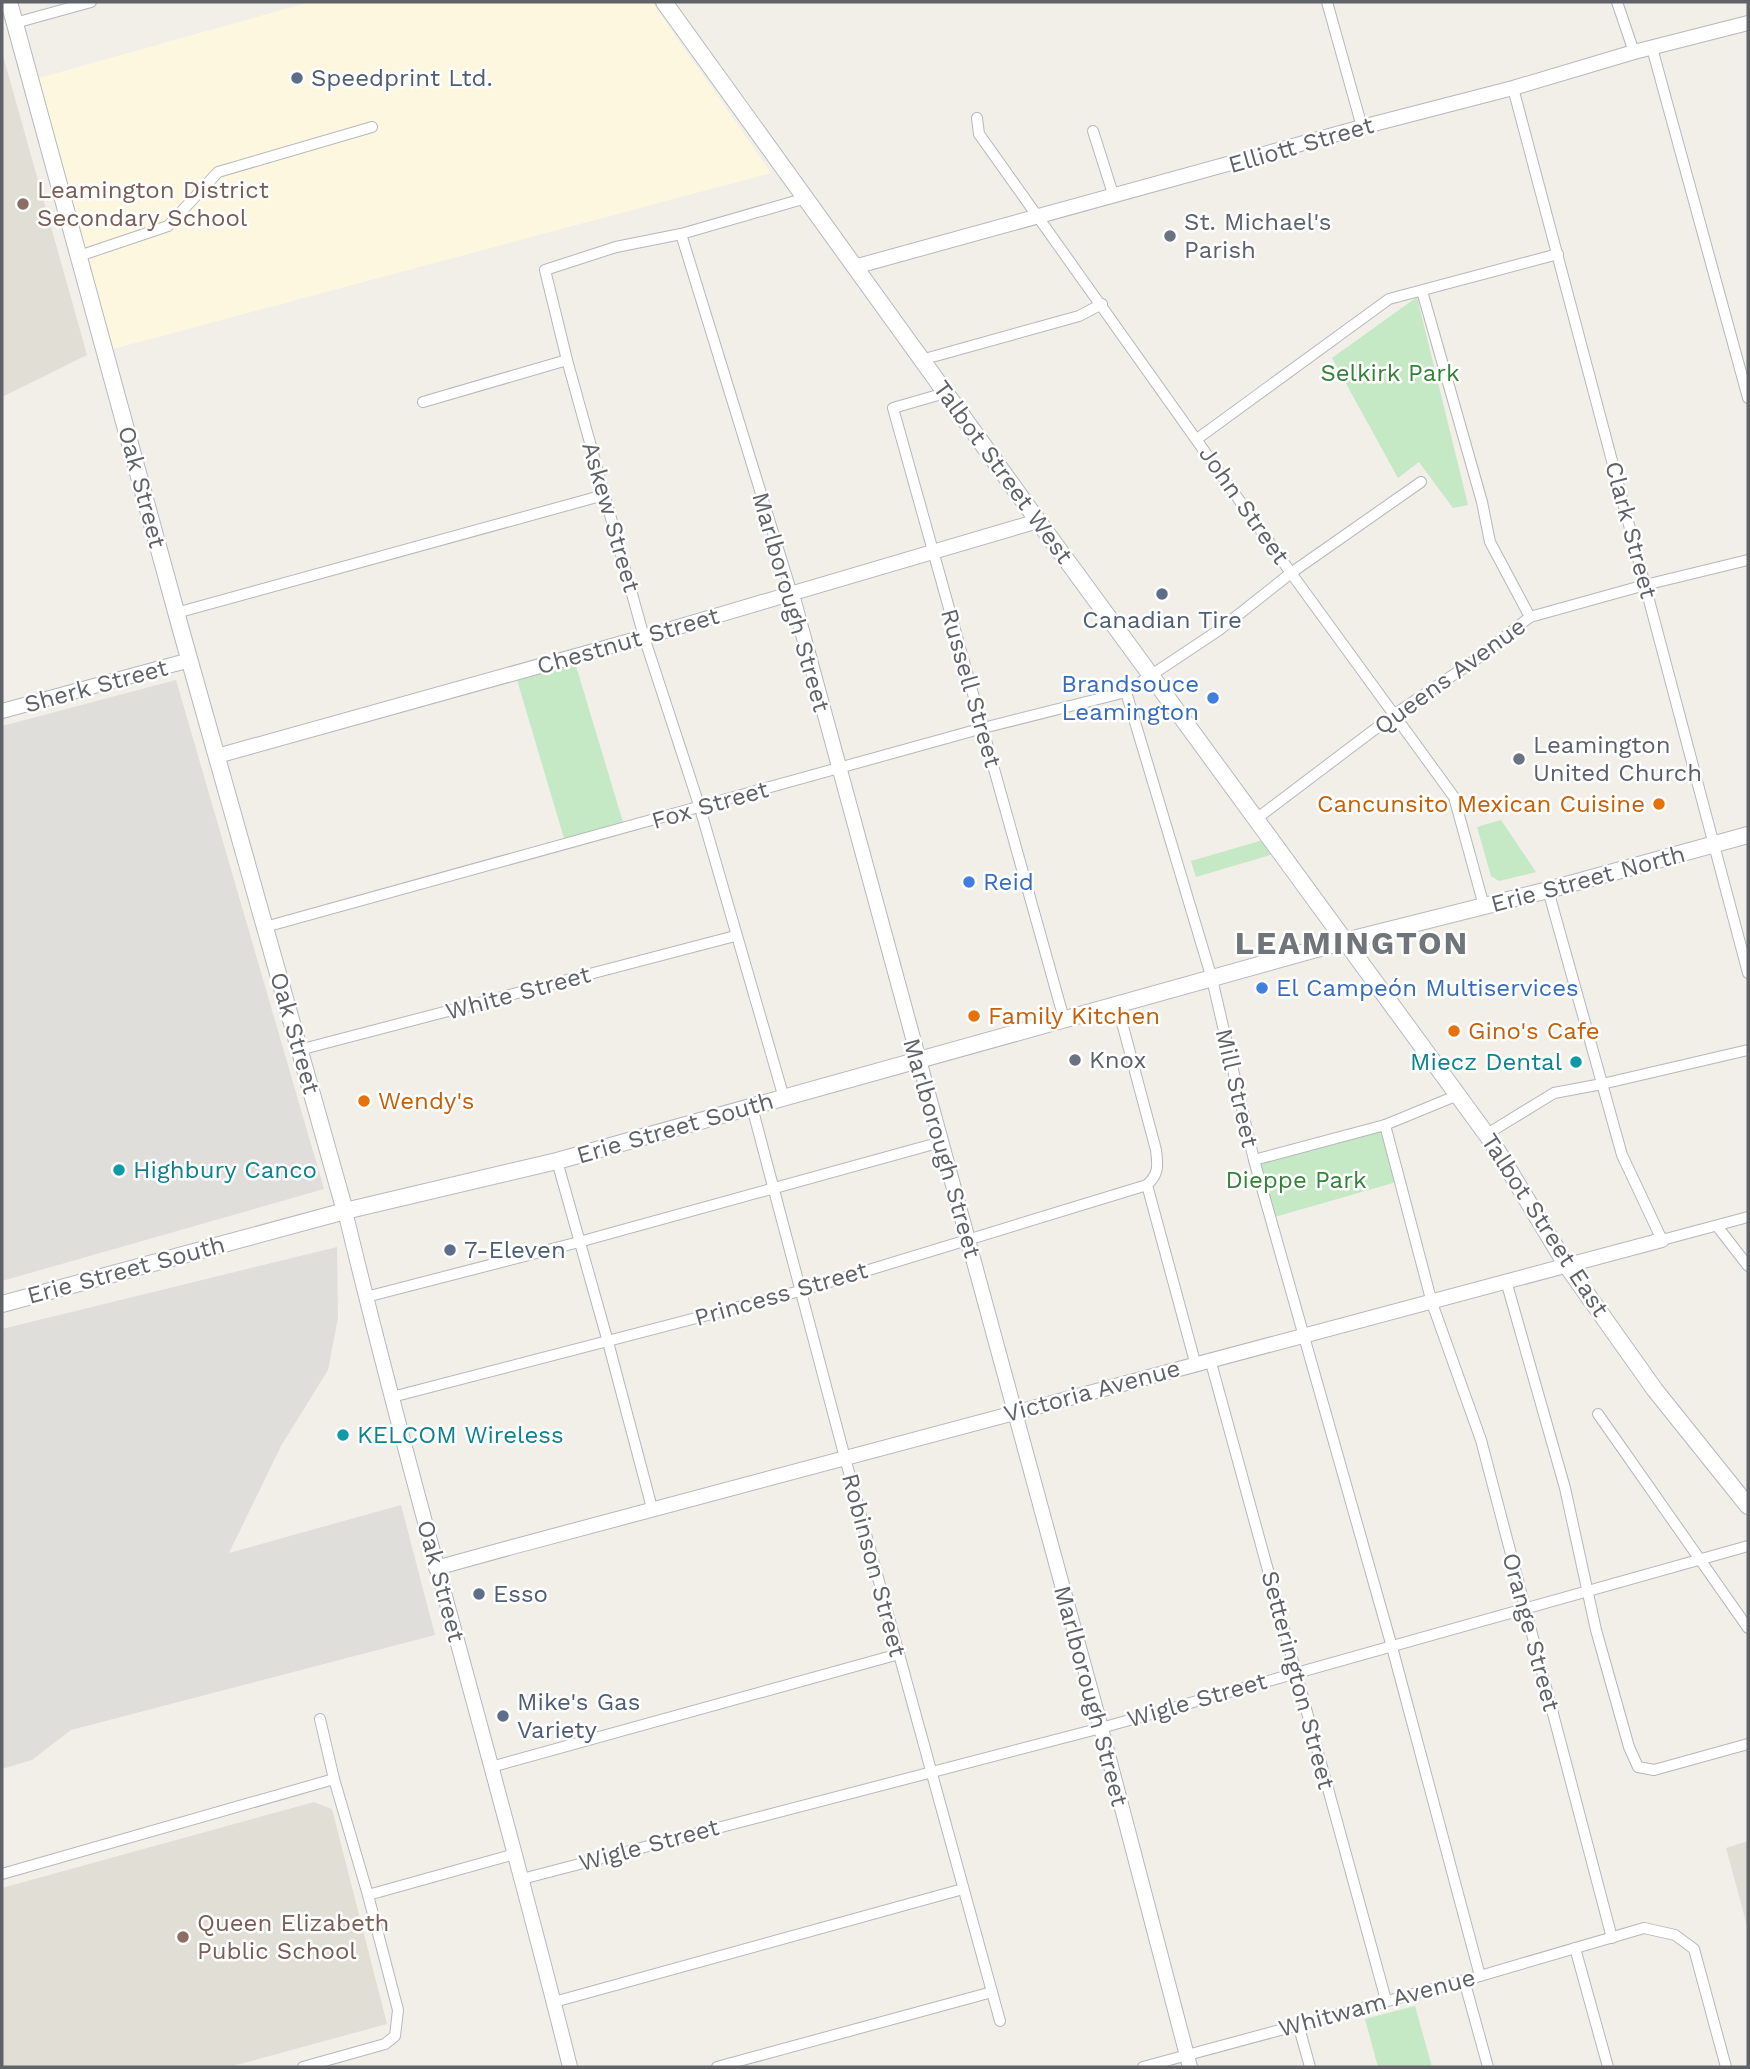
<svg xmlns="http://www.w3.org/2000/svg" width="1750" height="2069" font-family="'Work Sans',sans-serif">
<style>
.commercial{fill:#fef7e0}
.industrial{fill:#e0deda}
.education{fill:#e1ded6}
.green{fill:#c5e8c5}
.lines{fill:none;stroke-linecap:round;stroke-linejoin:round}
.minor-casing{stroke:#b5b8bc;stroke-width:12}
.tertiary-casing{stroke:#b5b8bc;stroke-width:16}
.secondary-casing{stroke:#b6babf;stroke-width:18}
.minor{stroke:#fff;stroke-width:10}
.tertiary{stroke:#fff;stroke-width:14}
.secondary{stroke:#fff;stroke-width:16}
.service-dot{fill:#5c6f8a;stroke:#fff;stroke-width:2.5}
.education-dot{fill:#8d6e63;stroke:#fff;stroke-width:2.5}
.worship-dot{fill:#6b7280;stroke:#fff;stroke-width:2.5}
.shop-dot{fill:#3f7fe0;stroke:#fff;stroke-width:2.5}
.food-dot{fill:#e8710a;stroke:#fff;stroke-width:2.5}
.culture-dot{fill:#0f9aa8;stroke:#fff;stroke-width:2.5}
.labels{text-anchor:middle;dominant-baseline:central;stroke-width:5;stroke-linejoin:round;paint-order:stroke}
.service-label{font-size:24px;fill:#4e5e75;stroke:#fff;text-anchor:start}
.street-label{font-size:24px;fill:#5f6368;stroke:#fff}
.education-label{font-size:24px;fill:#785e54;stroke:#fff;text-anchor:start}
.worship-label{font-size:24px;fill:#5b616d;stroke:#fff;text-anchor:start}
.park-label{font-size:24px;fill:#348238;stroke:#fff}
.shop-label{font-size:24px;fill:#366cbe;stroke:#fff;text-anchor:start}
.food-label{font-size:24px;fill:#c56008;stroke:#fff;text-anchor:start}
.culture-label{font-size:24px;fill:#0d838f;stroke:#fff;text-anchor:start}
.district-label{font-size:32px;font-weight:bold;letter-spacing:2px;fill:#70757a;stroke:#fff}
</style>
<rect width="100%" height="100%" fill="#f1efe8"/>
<!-- commercial -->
<polygon class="commercial" points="310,2 652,2 771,173 113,349 39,78"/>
<!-- industrial -->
<g class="industrial">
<polygon points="176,680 324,1189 2,1281 2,726"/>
<polygon points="337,1247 338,1318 328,1370 281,1446 229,1553 401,1505 435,1635 71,1730 32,1760 2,1769 2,1329"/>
</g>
<!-- education -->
<g class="education">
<polygon points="2,52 87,355 2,397"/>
<polygon points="314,1802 332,1809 387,2024 229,2067 2,2067 2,1888"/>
<polygon points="1748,1841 1748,1929 1726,1848"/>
</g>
<!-- green -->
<g class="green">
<polygon points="1417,297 1468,505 1453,508 1419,462 1398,478 1332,358"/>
<polygon points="573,656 625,829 566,845 515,673"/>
<polygon points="1501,820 1536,872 1499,881 1491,876 1477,827"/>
<polygon points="1270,838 1280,852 1196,877 1191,861"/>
<polygon points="1385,1125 1400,1181 1271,1218 1254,1160"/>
<polygon points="1415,2006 1432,2067 1378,2067 1365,2019"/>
</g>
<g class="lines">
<!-- minor casing -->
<g class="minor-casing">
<g id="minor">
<polyline points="1327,2 1362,127"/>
<polyline points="1617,2 1634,52"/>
<polyline points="15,23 91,2"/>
<polyline points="1652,48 1748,398"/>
<polyline points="1513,88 1748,973"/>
<polyline points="977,118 979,134 1291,573 1454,797 1484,906"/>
<polyline points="1093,131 1114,197"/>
<polyline points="681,234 792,594"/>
<polyline points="79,256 168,226 218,172 372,127"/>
<polyline points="1422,291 1482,502 1490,542 1530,617"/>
<polyline points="921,360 1079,316 1102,304"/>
<polyline points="945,393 893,408 1064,1019"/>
<polyline points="423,402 567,360"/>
<polyline points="1197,439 1389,299 1558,254"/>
<polyline points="176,613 604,495"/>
<polyline points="1126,692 1212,979 1254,1160 1392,1647 1480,1976"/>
<polyline points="1256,819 1395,714 1474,661 1530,617 1645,585 1748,560"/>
<polyline points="1548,890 1622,1155 1662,1240 1748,1217"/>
<polyline points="265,927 983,728 1126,692 1219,630 1291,573 1421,482"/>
<polyline points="299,1050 735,936"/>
<polyline points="784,1098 700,808 644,637 567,360 545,270 616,247 681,234 806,198"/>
<polyline points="752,1107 845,1458 1000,2021"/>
<polyline points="1385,1125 1432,1303 1481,1440 1612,1938"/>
<polyline points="1487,1134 1554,1093 1602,1084 1748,1050"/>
<polyline points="1254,1160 1385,1125 1458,1095"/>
<polyline points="557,1161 608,1342 652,1508"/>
<polyline points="1147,1185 1195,1362"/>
<polyline points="1717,1226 1748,1266"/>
<polyline points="1506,1281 1565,1488 1596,1630 1629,1747 1638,1767 1654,1770 1748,1744"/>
<polyline points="366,1297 579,1242 941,1142"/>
<polyline points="1210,1359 1386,2000"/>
<path d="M 392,1397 L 800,1291 L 1147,1185 C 1159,1174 1158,1166 1156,1150 L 1117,1004"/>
<polyline points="1598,1414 1748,1628"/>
<polyline points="491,1767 899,1654"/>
<polyline points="2,1874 334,1779"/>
<polyline points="522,1879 1101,1728 1748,1546"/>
<polyline points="368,1895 515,1854"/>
<polyline points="1575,1948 1608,2067"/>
<polyline points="1464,1980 1488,2067"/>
<polyline points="554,2002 963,1889"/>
<polyline points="1298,2024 1310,2067"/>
<polyline points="303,2067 385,2044 395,2036 398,2010 368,1895 334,1779 320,1719"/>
<polyline points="717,2067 992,1992"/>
<polyline points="1143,2067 1480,1976 1644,1928 1675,1935 1694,1949 1726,2067"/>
</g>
</g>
<!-- tertiary casing -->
<g class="tertiary-casing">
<g id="tertiary">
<polyline points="854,267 1362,127 1513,88 1634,52 1748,23"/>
<polyline points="792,594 1101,1728 1190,2067"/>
<polyline points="2,711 190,660"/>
<polyline points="217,756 644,637 1038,521"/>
<path d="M 345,1211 C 414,1498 499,1781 570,2067"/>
<path d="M 436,1568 C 844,1455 1254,1349 1662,1240"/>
</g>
</g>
<!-- secondary casing -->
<g class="secondary-casing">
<g id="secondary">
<polyline points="9,2 181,630 345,1211"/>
<polyline points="664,2 1038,521 1492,1142 1567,1266 1655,1390 1748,1506"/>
<polyline points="2,1304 345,1211 557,1161 1345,941 1548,890 1748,835"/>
</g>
</g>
<!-- minor -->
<use href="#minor" class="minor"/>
<!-- tertiary -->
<use href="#tertiary" class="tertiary"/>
<!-- secondary -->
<use href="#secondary" class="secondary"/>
</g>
<!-- markers -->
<g class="service-dot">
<circle cx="297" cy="78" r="7"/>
<circle cx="1162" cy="594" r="7"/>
<circle cx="450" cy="1250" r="7"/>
<circle cx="479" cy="1594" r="7"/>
<circle cx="503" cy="1716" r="7"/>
</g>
<g class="education-dot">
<circle cx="23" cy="204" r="7"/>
<circle cx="183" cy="1937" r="7"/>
</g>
<g class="worship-dot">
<circle cx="1170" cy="236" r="7"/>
<circle cx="1519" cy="759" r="7"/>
<circle cx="1075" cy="1060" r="7"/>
</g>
<g class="shop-dot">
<circle cx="1213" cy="698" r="7"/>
<circle cx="969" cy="882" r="7"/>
<circle cx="1262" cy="988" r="7"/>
</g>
<g class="food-dot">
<circle cx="1659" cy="804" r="7"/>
<circle cx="974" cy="1016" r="7"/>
<circle cx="1454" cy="1031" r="7"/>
<circle cx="364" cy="1101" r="7"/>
</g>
<g class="culture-dot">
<circle cx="1576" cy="1062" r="7"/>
<circle cx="119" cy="1170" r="7"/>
<circle cx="343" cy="1435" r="7"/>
</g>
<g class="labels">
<!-- service labels -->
<g class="service-label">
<text x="311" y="78">Speedprint Ltd.</text>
<text x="1162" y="620" text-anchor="middle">Canadian Tire</text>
<text x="464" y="1250">7-Eleven</text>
<text x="493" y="1594">Esso</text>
<text x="517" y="1702">Mike's Gas<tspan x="517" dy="28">Variety</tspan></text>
</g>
<!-- street labels -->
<g class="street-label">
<text transform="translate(1301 145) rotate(-16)">Elliott Street</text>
<text transform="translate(1003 472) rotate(54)">Talbot Street West</text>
<text transform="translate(142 487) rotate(75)">Oak Street</text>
<text transform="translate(1244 505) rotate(55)">John Street</text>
<text transform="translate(611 517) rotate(74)">Askew Street</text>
<text transform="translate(1631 530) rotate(75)">Clark Street</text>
<text transform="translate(791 602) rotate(74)">Marlborough Street</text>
<text transform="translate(628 641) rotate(-16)">Chestnut Street</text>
<text transform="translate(1450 676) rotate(-36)">Queens Avenue</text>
<text transform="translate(96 686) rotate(-15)">Sherk Street</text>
<text transform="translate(971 688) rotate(74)">Russell Street</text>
<text transform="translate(710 805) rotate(-16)">Fox Street</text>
<text transform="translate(1588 879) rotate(-15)">Erie Street North</text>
<text transform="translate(518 993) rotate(-15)">White Street</text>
<text transform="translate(295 1033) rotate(74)">Oak Street</text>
<text transform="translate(1237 1088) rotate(77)">Mill Street</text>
<text transform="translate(675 1128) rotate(-16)">Erie Street South</text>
<text transform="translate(942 1148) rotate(74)">Marlborough Street</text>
<text transform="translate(1545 1225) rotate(57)">Talbot Street East</text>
<text transform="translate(126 1270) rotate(-15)">Erie Street South</text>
<text transform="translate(781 1294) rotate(-16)">Princess Street</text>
<text transform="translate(1092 1391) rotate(-15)">Victoria Avenue</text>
<text transform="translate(874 1565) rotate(75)">Robinson Street</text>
<text transform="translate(441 1581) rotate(75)">Oak Street</text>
<text transform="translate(1531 1632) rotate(75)">Orange Street</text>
<text transform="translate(1298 1680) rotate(75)">Setterington Street</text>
<text transform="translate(1091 1696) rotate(75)">Marlborough Street</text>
<text transform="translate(1197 1700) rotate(-16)">Wigle Street</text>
<text transform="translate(649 1845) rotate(-15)">Wigle Street</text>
<text transform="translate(1377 2003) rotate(-15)">Whitwam Avenue</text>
</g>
<!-- education labels -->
<g class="education-label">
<text x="37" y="190">Leamington District<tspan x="37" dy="28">Secondary School</tspan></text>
<text x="197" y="1923">Queen Elizabeth<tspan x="197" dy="28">Public School</tspan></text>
</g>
<!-- worship labels -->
<g class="worship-label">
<text x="1184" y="222">St. Michael's<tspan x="1184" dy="28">Parish</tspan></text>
<text x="1533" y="745">Leamington<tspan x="1533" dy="28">United Church</tspan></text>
<text x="1089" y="1060">Knox</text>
</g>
<!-- park labels -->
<g class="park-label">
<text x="1390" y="373">Selkirk Park</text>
<text x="1296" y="1180">Dieppe Park</text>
</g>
<!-- shop labels -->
<g class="shop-label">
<text x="1199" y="684" text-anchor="end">Brandsouce<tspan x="1199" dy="28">Leamington</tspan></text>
<text x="983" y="882">Reid</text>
<text x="1276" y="988">El Campeón Multiservices</text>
</g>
<!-- food labels -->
<g class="food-label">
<text x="1645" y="804" text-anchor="end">Cancunsito Mexican Cuisine</text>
<text x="988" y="1016">Family Kitchen</text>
<text x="1468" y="1031">Gino's Cafe</text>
<text x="378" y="1101">Wendy's</text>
</g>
<!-- culture labels -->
<g class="culture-label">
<text x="1562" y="1062" text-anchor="end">Miecz Dental</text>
<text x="133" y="1170">Highbury Canco</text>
<text x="357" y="1435">KELCOM Wireless</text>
</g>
<!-- district labels -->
<g class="district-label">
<text x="1352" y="943">LEAMINGTON</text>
</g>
</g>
<!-- border -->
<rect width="1750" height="2069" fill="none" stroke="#5f6368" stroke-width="7"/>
</svg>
